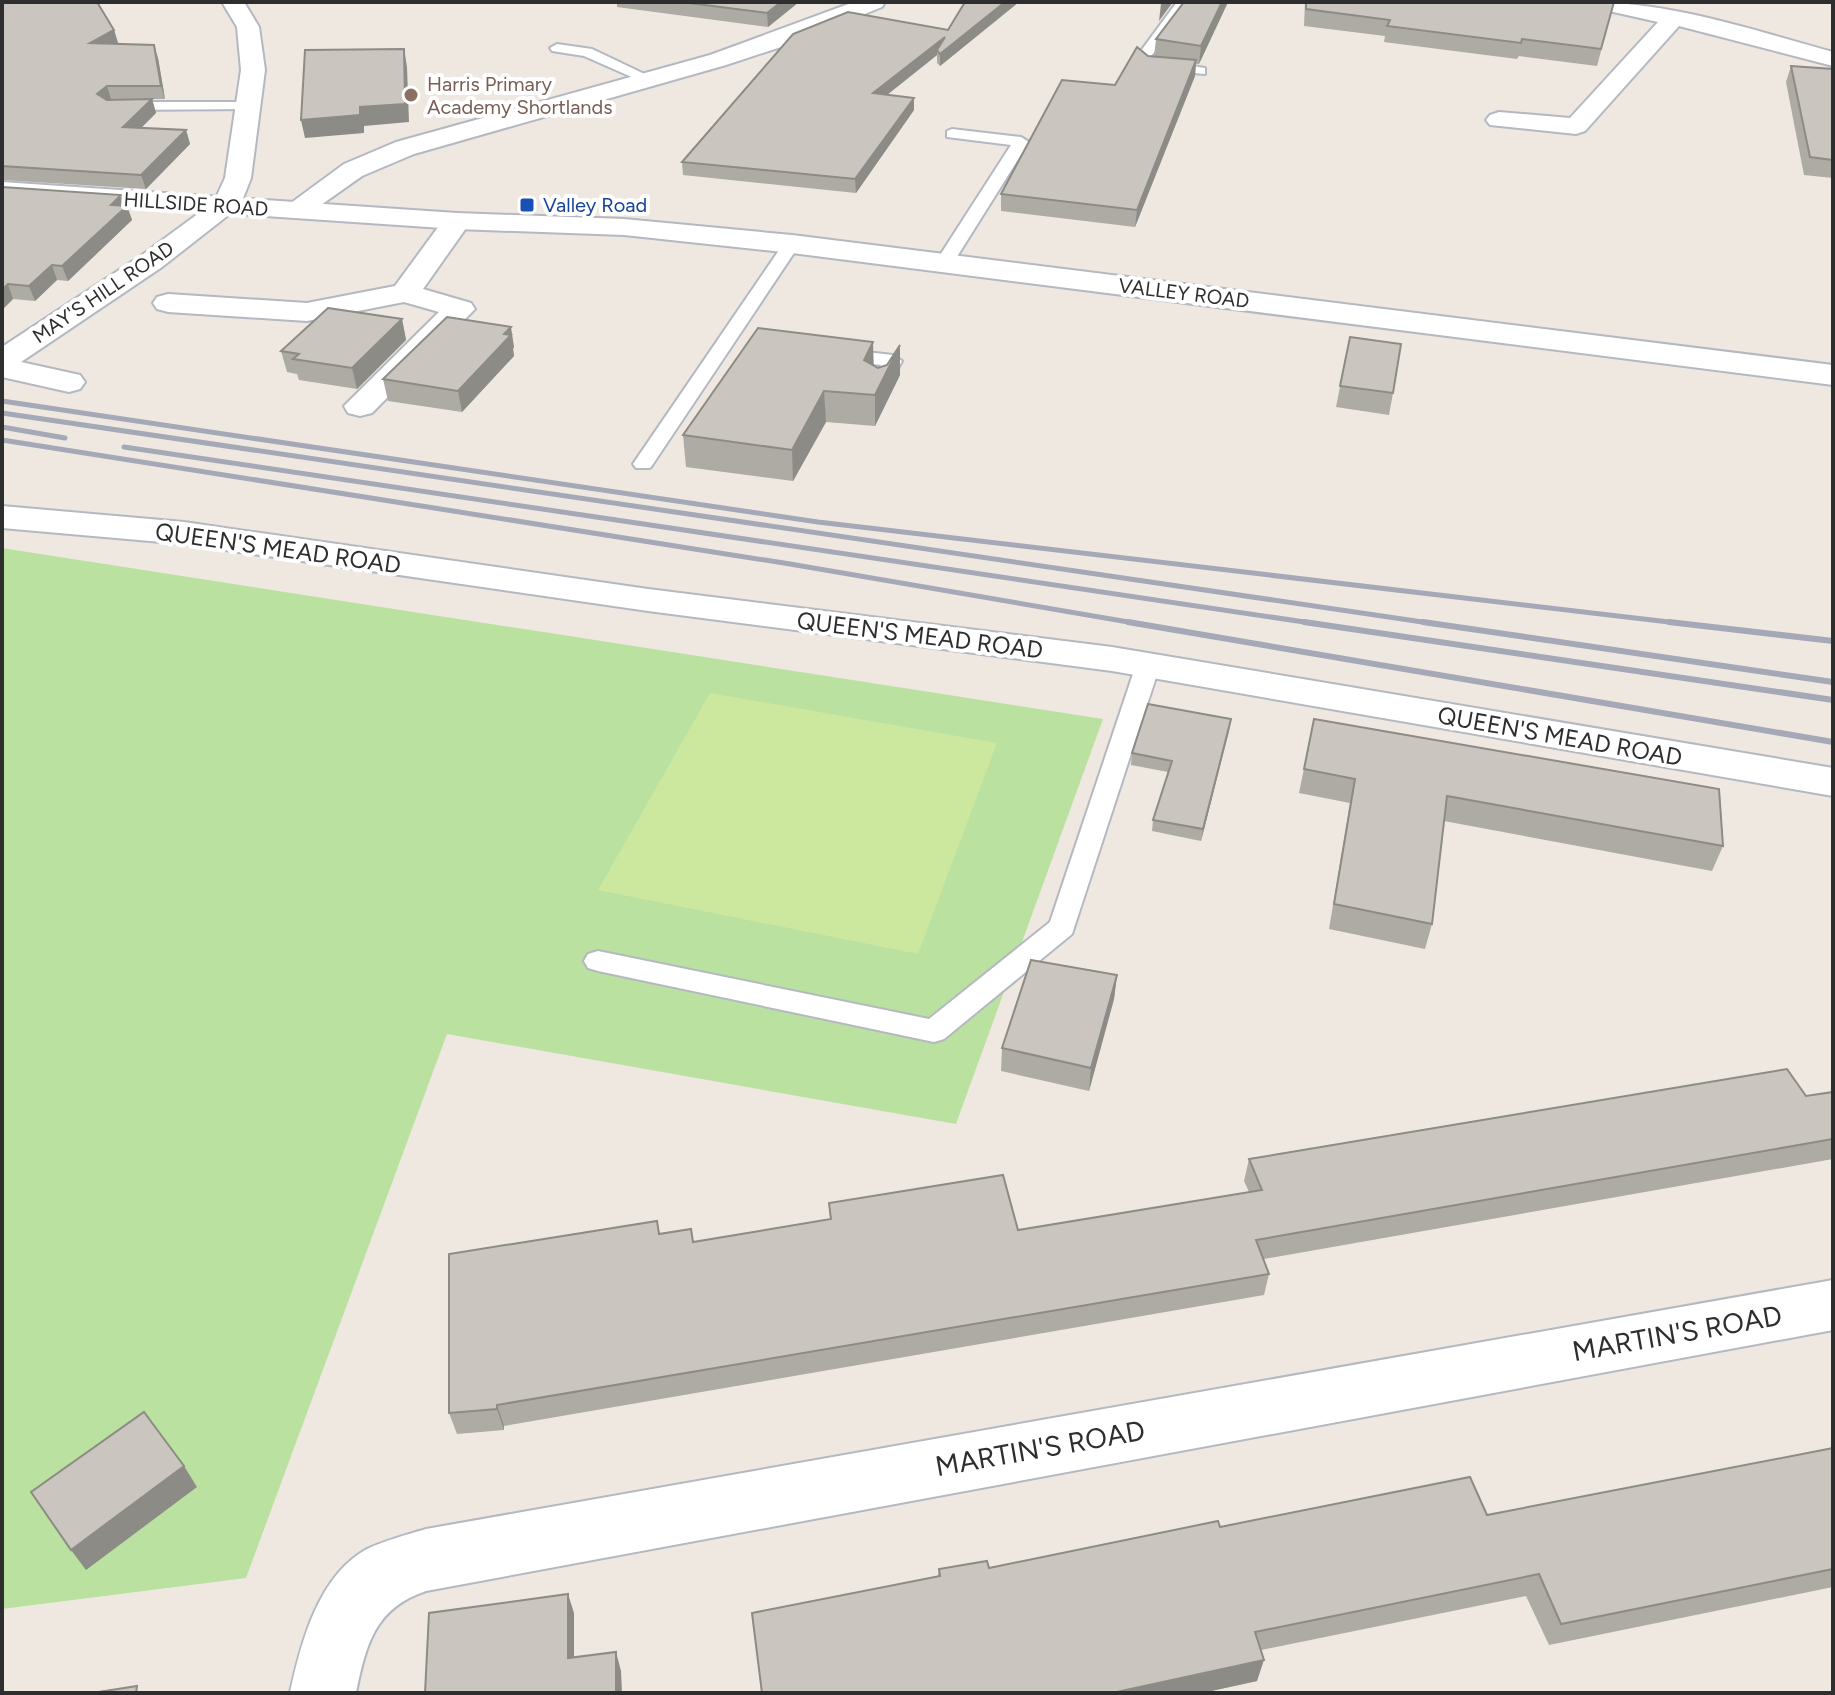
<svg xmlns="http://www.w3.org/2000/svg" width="1835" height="1695" font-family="Figtree,sans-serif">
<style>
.green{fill:#bbe1a1}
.pitch{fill:#cce79e}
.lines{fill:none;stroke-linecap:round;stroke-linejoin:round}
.service-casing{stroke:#b4b8c0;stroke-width:4}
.minor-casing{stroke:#b4b8c0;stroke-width:4}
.tertiary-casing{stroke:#b4b8c0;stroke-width:4}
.service{fill:#fff;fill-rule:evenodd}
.minor{fill:#fff;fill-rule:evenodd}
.tertiary{fill:#fff;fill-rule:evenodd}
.rail-far1{stroke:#a4a8b7;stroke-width:5}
.rail{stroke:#a4a8b7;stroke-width:6}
.wall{fill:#aeaaa4}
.shaded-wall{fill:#8d8b86}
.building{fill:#cac6bf;stroke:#8d8b86;stroke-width:2}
.education-dot{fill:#8d6e63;stroke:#fff;stroke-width:3}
.transit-dot{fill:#1a4fb4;stroke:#fff;stroke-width:3}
.labels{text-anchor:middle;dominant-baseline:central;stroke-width:8;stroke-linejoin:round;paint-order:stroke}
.far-education-label{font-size:20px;fill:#785e54;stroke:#fff;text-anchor:start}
.far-street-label{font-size:20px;fill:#2e2e2e;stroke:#fff}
.far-transit-label{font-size:20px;fill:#164399;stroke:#fff;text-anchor:start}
.street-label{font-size:24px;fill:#2e2e2e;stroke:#fff}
.near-street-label{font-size:28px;fill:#2e2e2e;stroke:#fff}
</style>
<rect width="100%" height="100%" fill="#eee8e1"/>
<!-- green -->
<polygon class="green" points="2,548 1103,719 956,1124 447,1034 246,1578 2,1609"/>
<!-- pitch -->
<polygon class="pitch" points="710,693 997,743 918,954 598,890"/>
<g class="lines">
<!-- service casing -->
<g class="service-casing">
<g id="service">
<polygon points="1177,2 1191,2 1149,59 1205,68 1205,74 1147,69 1135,59"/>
<polygon points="557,44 592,49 655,79 643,82 584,56 552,51 550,48"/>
<polygon points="248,102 255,106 253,109 120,110 113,106 120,102"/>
<polygon points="952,129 1021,137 1029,142 953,263 944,268 935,263 1011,145 947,137 947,131"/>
<polygon points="792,239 800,244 653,464 650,468 636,468 633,464 786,240"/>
<polygon points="840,349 893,355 902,361 885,393 878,395 868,389 881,365 833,359 831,355"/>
<polygon points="1148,658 1160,665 1072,934 944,1039 934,1042 598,971 588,968 584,961 588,954 598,951 929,1019 1050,922 1136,665"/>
</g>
</g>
<!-- minor casing -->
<g class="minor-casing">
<g id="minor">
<polygon points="222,2 244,2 259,27 265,70 251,178 240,206 162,267 21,362 80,375 85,382 80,389 69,392 2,377 2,347 142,255 214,202 225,178 241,70 237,27"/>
<polygon points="854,2 885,2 882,7 796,42 726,65 414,154 362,176 304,217 284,217 280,211 344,164 396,142 710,55"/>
<path d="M 1588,2 C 1671,2 1753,30 1833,52 L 1833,66 L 1679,26 L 1585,131 L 1576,134 L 1490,125 L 1486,120 L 1490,115 L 1499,112 L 1570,118 L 1658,22 L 1591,7 Z"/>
<polygon points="457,213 467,215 471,221 423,289 471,303 475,309 372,413 360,416 348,413 344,406 439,312 404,302 307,321 168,312 157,309 153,303 157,297 168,294 307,303 395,286 447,215"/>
<polygon points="2,506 184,522 648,589 1112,647 1833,768 1833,796 1112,671 648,611 184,544 2,528"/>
<path d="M 1833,1280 L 1833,1330 L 426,1591 C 375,1608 366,1644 356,1693 L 290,1693 C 301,1643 318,1576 367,1549 C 386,1540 406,1535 426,1529 Z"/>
</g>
</g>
<!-- tertiary casing -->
<g class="tertiary-casing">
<polygon id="tertiary" points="2,182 457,213 624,219 792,235 1833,365 1833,385 792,253 624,235 457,229 2,198"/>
</g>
<!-- service -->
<use href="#service" class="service"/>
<!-- minor -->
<use href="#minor" class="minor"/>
<!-- tertiary -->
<use href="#tertiary" class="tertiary"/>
<!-- rail-far1 -->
<g class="rail-far1">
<polyline points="2,401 818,522 1686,624"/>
<polyline points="2,413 1436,624"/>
<polyline points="2,427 65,438"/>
<polyline points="2,440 790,564 1140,624"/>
<polyline points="124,447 1318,624"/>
</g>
<!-- rail -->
<g class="rail">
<polyline points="1128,622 1833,742"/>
<polyline points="1304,622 1833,700"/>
<polyline points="1423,622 1833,682"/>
<polyline points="1669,622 1833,641"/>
</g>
</g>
<!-- wall -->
<g class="wall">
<polygon points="2,2 114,30 118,43 116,44 158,58 165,99 111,99 152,99 156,113 141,128 186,130 190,144 146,189 2,180"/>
<polygon points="617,2 799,2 768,27 617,7"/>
<polygon points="965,2 1019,2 940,66 937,63 937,55 887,95 914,110 856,193 683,175 682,162 948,30"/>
<polygon points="1228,2 1199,64 1196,64 1195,76 1135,227 1001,211 1001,194 1115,85 1148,56 1154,57 1156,39"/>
<polygon points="1305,2 1614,2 1597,66 1519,56 1517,59 1384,42 1385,36 1304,26"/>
<polygon points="1791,66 1833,69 1833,178 1804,175 1786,82"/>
<polygon points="2,187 127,206 132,220 68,281 57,280 35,301 13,299 2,310"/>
<polygon points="402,319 406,340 357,389 299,380 297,374 287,372 281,351"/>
<polygon points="1350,337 1393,393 1389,415 1336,407"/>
<polygon points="514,347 513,349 514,356 462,412 388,401 383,379"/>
<polygon points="874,366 900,375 875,426 826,422 793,481 686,467 683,435"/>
<polygon points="1231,719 1201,841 1152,831 1153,820 1168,772 1131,765 1132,753"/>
<polygon points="1314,719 1723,846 1712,871 1444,821 1432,924 1425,949 1329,929 1350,803 1299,793"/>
<polygon points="1117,975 1114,999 1089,1091 1001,1071 1002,1048"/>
<polygon points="1833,1092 1833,1159 1264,1259 1269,1274 1264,1295 504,1426 504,1430 457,1434 449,1413 657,1221 660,1234 693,1242 830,1219 829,1203 1018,1230 1249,1192 1244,1181 1249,1159 1806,1096"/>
<polygon points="1833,1448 1833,1587 1549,1645 1526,1596 1261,1650 1257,1681 1202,1693 762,1693 938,1576 939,1569 989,1568 1220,1527 1487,1515"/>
</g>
<!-- shaded-wall -->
<g class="shaded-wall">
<polygon points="781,2 799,2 768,27 767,13"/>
<polygon points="1005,2 1019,2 940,66 940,54"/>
<polygon points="1162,2 1173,2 1159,21 1161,4"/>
<polygon points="1222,2 1228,2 1199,64 1201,46"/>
<polygon points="114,30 118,43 94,56 90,43"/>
<polygon points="945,37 937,50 937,55 873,106 873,93"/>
<polygon points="154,45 158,58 165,99 161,86"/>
<polygon points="404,49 407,67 409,122 364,126 364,133 305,138 301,120 360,107"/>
<polygon points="1196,60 1195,76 1135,227 1137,210"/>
<polygon points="107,86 111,99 101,107 97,94"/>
<polygon points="914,98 914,110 856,193 855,179"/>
<polygon points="152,99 156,113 128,141 123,127"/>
<polygon points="186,130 190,144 146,189 141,175"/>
<polygon points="121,195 125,208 127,206 132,220 68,281 62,266 111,205"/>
<polygon points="52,265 57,280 35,301 29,286"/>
<polygon points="8,284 13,299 2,310 2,290"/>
<polygon points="402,319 406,340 357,389 352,368"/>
<polygon points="511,327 514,347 513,349 514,356 462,412 458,391"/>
<polygon points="873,342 874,372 864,360"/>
<polygon points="900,345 900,375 875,426 875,395"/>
<polygon points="824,391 826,422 793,481 792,450"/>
<polygon points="1231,719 1229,731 1201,841 1203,829"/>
<polygon points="1117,975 1114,999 1089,1091 1091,1068"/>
<polygon points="497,1405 504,1426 504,1430 497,1409"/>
<polygon points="184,1466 197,1487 86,1570 71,1550"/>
<polygon points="568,1594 574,1613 574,1677 568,1658"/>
<polygon points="616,1652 621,1671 622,1693 616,1693"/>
<polygon points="1264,1660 1257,1681 1202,1693 1112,1693"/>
</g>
<!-- building -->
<g class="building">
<polygon points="2,2 97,2 114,30 90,43 154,45 161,86 107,86 97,94 107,100 152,99 123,127 186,130 141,175 2,166"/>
<polygon points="681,2 781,2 767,13"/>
<polygon points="965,2 1005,2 940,54 937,50 945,37 873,93 914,98 855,179 682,162 793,34 848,12 948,30"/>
<polygon points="1184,2 1222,2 1201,46 1156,39"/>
<polygon points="1306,2 1614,2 1601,49 1522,39 1521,43 1387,26 1390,20 1306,9"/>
<polygon points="1137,47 1148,56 1196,60 1137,210 1001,194 1062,80 1115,85"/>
<polygon points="404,49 405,104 360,107 360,115 301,120 305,50"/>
<polygon points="1791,66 1833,69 1833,160 1810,157"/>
<polygon points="2,187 121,195 111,205 127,206 62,266 52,265 29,286 8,284 2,290"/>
<polygon points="328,308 402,319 352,368 293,359 299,354 281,351"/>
<polygon points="447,317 511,327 504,334 511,335 458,391 383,379"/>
<polygon points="758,328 873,342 864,360 878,368 887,365 900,345 875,395 824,391 792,450 683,435"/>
<polygon points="1350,337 1401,344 1393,393 1340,386"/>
<polygon points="1148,704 1231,719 1203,829 1153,820 1172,761 1132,753"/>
<polygon points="1314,719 1719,789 1723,846 1447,796 1432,924 1334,904 1355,779 1304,769"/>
<polygon points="1031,960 1117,975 1091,1068 1002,1048"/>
<polygon points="1787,1069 1806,1096 1833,1092 1833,1139 1256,1240 1269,1274 497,1405 497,1409 449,1413 449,1254 657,1221 659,1234 691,1229 693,1242 831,1219 829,1203 1003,1175 1018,1230 1262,1190 1249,1159"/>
<polygon points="144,1412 184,1466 71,1550 31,1492"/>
<polygon points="1833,1448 1833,1569 1561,1624 1539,1574 1255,1632 1264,1660 1112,1693 762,1693 752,1613 940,1576 939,1569 987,1561 989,1568 1218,1521 1220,1527 1470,1477 1487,1515"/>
<polygon points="568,1594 568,1658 616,1652 616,1693 425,1693 429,1613"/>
<polygon points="137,1686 136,1693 92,1693"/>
</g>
<!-- markers -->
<circle class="education-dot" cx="411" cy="95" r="8"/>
<rect class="transit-dot" x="519" y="197" width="16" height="16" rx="4"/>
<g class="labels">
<!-- far-education labels -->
<g class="far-education-label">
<text x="427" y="84">Harris Primary<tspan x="427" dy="23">Academy Shortlands</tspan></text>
</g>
<!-- far-street labels -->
<g class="far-street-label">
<text transform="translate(196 204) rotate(4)">HILLSIDE ROAD</text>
<text transform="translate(103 292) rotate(-34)">MAY'S HILL ROAD</text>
<text transform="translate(1184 293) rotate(7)">VALLEY ROAD</text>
</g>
<!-- far-transit labels -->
<g class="far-transit-label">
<text x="543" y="205">Valley Road</text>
</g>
<!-- street labels -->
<g class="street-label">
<text transform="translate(278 548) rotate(8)">QUEEN'S MEAD ROAD</text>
<text transform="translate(920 635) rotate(7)">QUEEN'S MEAD ROAD</text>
<text transform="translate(1560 736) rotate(10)">QUEEN'S MEAD ROAD</text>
</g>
<!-- near-street labels -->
<g class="near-street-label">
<text transform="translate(1677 1333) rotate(-10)">MARTIN'S ROAD</text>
<text transform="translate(1040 1448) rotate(-10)">MARTIN'S ROAD</text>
</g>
</g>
<!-- border -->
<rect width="1835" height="1695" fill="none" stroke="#2e2e2e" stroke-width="8"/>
</svg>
